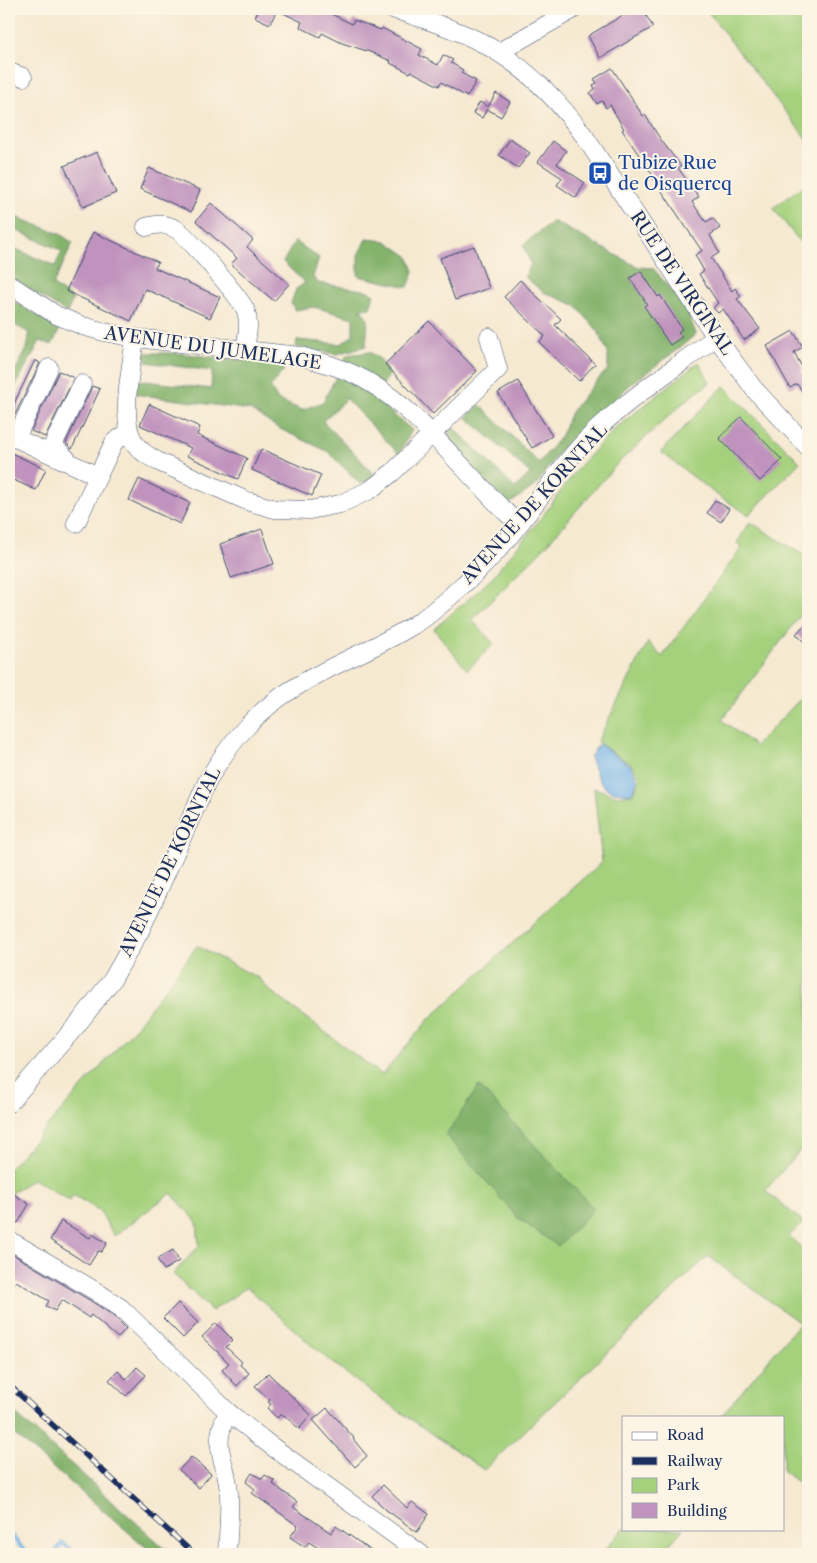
<svg xmlns="http://www.w3.org/2000/svg" width="817" height="1563" font-family="'Libre Caslon Text',serif">
<style>
.green{fill:#a5d17d;stroke:#60806e}
.forest{fill:#84b36c;stroke:#507165}
.water{fill:#77b6eb;stroke:#4972a4}
.lines{fill:none;stroke-linecap:round;stroke-linejoin:round}
.stream{stroke:#77b6eb;stroke-width:4}
.building{fill:#c093be}
.minor-casing{stroke:#3c4b6f;stroke-width:19}
.minor{stroke:#fff;stroke-width:18}
.rail-casing{stroke:#1b2f5e;stroke-width:5.5}
.rail{stroke:#fcf5e5;stroke-width:4;stroke-dasharray:11;stroke-linecap:butt}
.labels{text-anchor:middle;dominant-baseline:central;stroke-width:4;stroke-linejoin:round;paint-order:stroke}
.transit-label{font-size:18px;fill:#164399;stroke:#fcf5e5;text-anchor:start}
.street-label{font-size:18px;fill:#1b2f5e;stroke:#fcf5e5}
</style>
<rect width="100%" height="100%" fill="#fcf5e5"/>
<filter id="ink" filterUnits="userSpaceOnUse"><feTurbulence type="fractalNoise" baseFrequency=".02" numOctaves="2"/><feDisplacementMap in="SourceGraphic" scale="10" xChannelSelector="R" yChannelSelector="G"/><feConvolveMatrix kernelMatrix="1 2 1 2 8 2 1 2 1" color-interpolation-filters="sRGB"/></filter>
<filter id="wash" filterUnits="userSpaceOnUse"><feTurbulence type="fractalNoise" baseFrequency=".0096" numOctaves="4" result="noise"/><feDisplacementMap in="SourceGraphic" scale="20" xChannelSelector="R" yChannelSelector="G"/><feGaussianBlur stdDeviation="1.12" result="paint"/><feColorMatrix in="noise" values="0 0 0 0 0 0 0 0 0 0 0 0 0 0 0 0 0 1.4 0 .05"/><feComposite in="paint" operator="in"/></filter>
<g filter="url(#wash)">
<rect width="100%" height="100%" fill="#f6e9d1"/>
<!-- green -->
<g class="green">
<polygon points="706,9 808,9 808,142 808,141"/>
<polygon points="808,182 808,252 773,208"/>
<polygon points="699,362 710,383 684,402 618,463 542,550 472,620 494,644 467,670 434,629 489,581 541,518 581,464 616,428"/>
<polygon points="724,386 800,462 749,515 717,495 661,452"/>
<polygon points="750,522 808,558 808,605 722,720 755,746 808,691 808,1141 765,1191 804,1222 789,1236 808,1254 808,1490 783,1471 783,1417 720,1417 800,1323 708,1256 484,1470 356,1381 311,1345 247,1287 212,1311 173,1274 199,1246 197,1222 171,1193 114,1236 100,1211 73,1195 70,1201 33,1179 11,1193 9,1197 9,1169 136,1027 197,946 260,979 269,990 382,1075 429,1019 602,862 594,788 618,796 633,794 640,778 632,765 597,742 648,642 662,657 742,547 737,543"/>
<polygon points="623,1529 683,1529 661,1554 601,1554"/>
</g>
<!-- forest -->
<g class="forest">
<polygon points="9,214 60,234 73,243 53,285 73,299 67,313 9,276 9,246 55,266 62,251 9,227"/>
<polygon points="553,221 638,267 653,268 687,310 696,334 677,350 628,386 595,423 559,452 536,485 508,505 443,440 453,427 515,488 530,473 466,417 480,405 539,463 560,437 571,412 591,387 608,369 608,353 598,331 575,305 543,292 525,277 531,264 523,245"/>
<polygon points="366,239 386,241 408,256 414,271 408,287 358,276 358,255"/>
<polygon points="295,241 319,258 313,277 318,283 369,291 374,295 370,308 360,309 368,318 366,346 337,354 296,347 297,340 341,344 353,335 353,318 314,307 295,310 291,303 296,289 305,283 283,262"/>
<path d="M 9,298 L 60,329 L 52,345 L 40,341 L 15,387 L 9,380 C 17,366 32,348 28,332 L 9,322 Z"/>
<polygon points="370,352 381,360 389,376 373,398 412,430 399,454 346,399 323,421 376,476 360,484 327,451 278,428 250,410 135,394 137,380 211,389 212,371 146,362 144,353 176,353 238,360 280,360 284,370 270,387 278,400 302,410 323,402 347,355"/>
<polygon points="479,1086 594,1209 558,1246 519,1219 446,1135"/>
<polygon points="9,1408 171,1554 154,1554 9,1430"/>
</g>
<!-- water -->
<path class="water" d="M 599,744 L 631,766 L 638,780 L 632,793 C 602,795 599,782 590,757 Z"/>
<g class="lines">
<!-- stream -->
<g class="stream">
<polyline points="9,1533 24,1550 32,1554"/>
<polyline points="54,1554 62,1543 78,1554"/>
</g>
</g>
<g id="blocks">
<!-- building -->
<g class="building">
<polygon points="259,9 321,9 352,24 354,20 381,30 382,28 422,49 419,55 438,65 443,55 453,60 451,63 463,70 461,73 476,81 467,97 441,82 439,86 411,71 410,73 390,63 391,61 370,52 342,43 322,33 320,37 300,27 302,22 277,10 270,24 255,17"/>
<polygon points="633,9 642,9 653,27 600,58 588,36"/>
<polygon points="612,68 643,116 645,115 661,140 681,166 678,168 699,197 692,202 706,222 713,218 720,228 710,235 719,253 711,258 732,291 735,288 741,296 737,299 760,329 744,340 723,309 718,313 713,308 718,303 699,274 704,271 695,255 702,251 651,175 652,174 622,130 624,129 610,105 606,108 602,101 597,104 590,93 595,89 593,85 597,83 594,79"/>
<polygon points="496,93 510,102 501,117 487,109 482,118 473,113 480,102 488,107"/>
<polygon points="510,139 530,153 518,168 499,155"/>
<polygon points="553,141 566,151 557,164 585,183 576,198 557,185 562,178 538,162"/>
<polygon points="97,152 116,193 83,207 64,166"/>
<polygon points="149,168 200,190 191,212 140,189"/>
<polygon points="211,203 253,240 247,247 289,284 274,301 231,264 237,258 196,221"/>
<polygon points="93,232 158,262 155,268 220,297 210,318 145,289 131,321 66,291"/>
<polygon points="474,246 489,288 455,300 440,258"/>
<polygon points="641,271 658,297 660,295 682,329 678,332 682,337 670,345 644,306 647,304 630,278"/>
<polygon points="520,280 561,319 555,325 595,364 579,381 539,342 545,336 504,297"/>
<polygon points="429,321 477,371 433,414 385,364"/>
<polygon points="793,331 803,347 794,352 803,369 801,370 808,383 808,400 797,384 790,388 767,346"/>
<polygon points="35,360 40,363 11,423 9,421 9,414"/>
<polygon points="59,371 74,378 45,437 31,431"/>
<polygon points="518,381 552,436 532,448 498,393"/>
<polygon points="92,386 100,389 72,449 66,443"/>
<polygon points="149,404 200,427 197,435 247,458 238,479 187,456 191,448 140,425"/>
<polygon points="741,417 782,460 760,481 719,438"/>
<polygon points="261,449 321,475 312,496 252,470"/>
<polygon points="9,452 46,469 36,490 9,478"/>
<polygon points="139,479 190,503 180,524 129,500"/>
<polygon points="715,500 729,509 721,522 707,513"/>
<polygon points="262,529 274,564 231,578 220,544"/>
<polygon points="808,621 808,646 796,634"/>
<polygon points="9,1191 29,1204 18,1223 9,1218"/>
<polygon points="61,1221 90,1238 92,1234 107,1243 101,1252 98,1251 89,1265 50,1240"/>
<polygon points="173,1250 179,1261 164,1270 157,1259"/>
<polygon points="9,1252 91,1301 114,1316 126,1328 118,1338 91,1315 89,1318 62,1300 55,1311 46,1306 49,1301 16,1281 9,1294"/>
<polygon points="178,1303 198,1323 183,1338 163,1318"/>
<polygon points="216,1323 233,1340 226,1347 242,1362 240,1365 249,1373 237,1386 222,1370 229,1363 202,1337"/>
<polygon points="137,1367 146,1375 126,1396 109,1380 118,1371 126,1379"/>
<polygon points="268,1373 311,1415 299,1429 284,1415 283,1416 281,1414 277,1418 267,1408 271,1404 268,1402 270,1400 255,1386"/>
<polygon points="327,1408 354,1438 353,1439 367,1456 355,1467 313,1420"/>
<polygon points="191,1457 211,1474 199,1488 179,1470"/>
<polygon points="252,1473 262,1479 265,1475 275,1481 273,1484 297,1502 293,1507 331,1533 336,1526 376,1554 327,1554 309,1542 305,1547 290,1537 298,1526 252,1493 255,1489 246,1482"/>
<polygon points="383,1485 407,1508 412,1502 429,1514 417,1532 385,1509 372,1496"/>
</g>
</g>
</g>
<g filter="url(#ink)">
<use href="#blocks" fill-opacity="0" stroke="#3c4b6f" stroke-width="1"/>
<g class="lines">
<!-- minor casing -->
<g class="minor-casing">
<g id="minor">
<path d="M 392,9 C 418,17 444,25 468,36 C 517,58 554,94 585,137 L 716,337 L 754,389 L 808,447"/>
<polyline points="499,52 574,9"/>
<polyline points="9,72 23,77"/>
<path d="M 146,227 C 158,224 165,223 176,229 C 187,235 242,300 246,311 C 250,324 247,337 245,349"/>
<path d="M 9,284 L 56,315 L 83,326 L 104,332 L 135,338 L 300,356 C 325,363 350,370 372,384 C 413,409 445,449 478,483 C 491,497 504,512 519,524"/>
<path d="M 135,338 C 132,364 119,419 134,442 C 140,452 151,458 161,463 L 247,501 L 275,509 L 310,510 L 340,504 L 370,490 L 393,472 L 498,369 L 489,337"/>
<polyline points="9,435 98,476"/>
<polyline points="16,438 49,368"/>
<polyline points="67,459 53,445 82,384"/>
<polyline points="76,523 114,442 129,432"/>
<path d="M 9,1103 L 77,1025 L 112,980 L 140,931 L 207,782 C 229,742 259,708 299,685 C 337,662 379,647 417,623 C 434,612 451,596 466,582 C 509,545 539,495 575,452 C 613,408 670,372 716,337"/>
<polyline points="9,1240 97,1292 121,1308 228,1412 270,1445 421,1554"/>
<path d="M 227,1554 C 228,1535 230,1515 229,1495 C 228,1460 209,1449 228,1412"/>
</g>
</g>
<!-- minor -->
<use href="#minor" class="minor"/>
<!-- rail casing -->
<g class="rail-casing">
<polyline id="rail" points="9,1385 194,1554"/>
</g>
<!-- rail -->
<use href="#rail" class="rail"/>
</g>
</g>
<!-- icons -->
<defs>
<g id="bus-square" transform="scale(1.25)"><rect x="-9" y="-9" width="18" height="18" rx="4" fill="#1a4fb4" stroke="#fcf5e5"/><path d="M-5-6H5V4H4V6H2V4H-2V6H-4V4H-5ZM-3.5-4V0h7V-4ZM-3.5 1.2v1.5H-2V1.2ZM2 1.2v1.5H3.5V1.2Z" fill="#fff"/></g>
</defs>
<g fill-rule="evenodd">
<use href="#bus-square" x="600" y="173"/>
</g>
<g class="labels">
<!-- transit labels -->
<g class="transit-label">
<text x="618" y="163">Tubize Rue<tspan x="618" dy="21">de Oisquercq</tspan></text>
</g>
<!-- street labels -->
<g class="street-label">
<text transform="translate(682 283) rotate(56)">RUE DE VIRGINAL</text>
<text transform="translate(213 348) rotate(8)">AVENUE DU JUMELAGE</text>
<text transform="translate(534 504) rotate(-48)">AVENUE DE KORNTAL</text>
<text transform="translate(170 862) rotate(-64)">AVENUE DE KORNTAL</text>
</g>
</g>
<!-- margin -->
<rect width="817" height="1563" fill="none" stroke="#fcf5e5" stroke-width="30"/>
<!-- legend -->
<rect x="622" y="1416" width="162" height="115" fill="#fcf5e5" stroke="#a2a6af"/>
<rect x="632" y="1432" width="25" height="8" fill="#ffffff" stroke="#a2a6af"/>
<text x="667" y="1440" font-size="15" fill="#1b2f5e">Road</text>
<rect x="632" y="1457" width="25" height="8" fill="#1b2f5e" stroke="#a2a6af"/>
<text x="667" y="1466" font-size="15" fill="#1b2f5e">Railway</text>
<rect x="632" y="1478" width="25" height="15" fill="#a5d17d" stroke="#a2a6af"/>
<text x="667" y="1490" font-size="15" fill="#1b2f5e">Park</text>
<rect x="632" y="1503" width="25" height="15" fill="#c093be" stroke="#a2a6af"/>
<text x="667" y="1516" font-size="15" fill="#1b2f5e">Building</text>
</svg>
